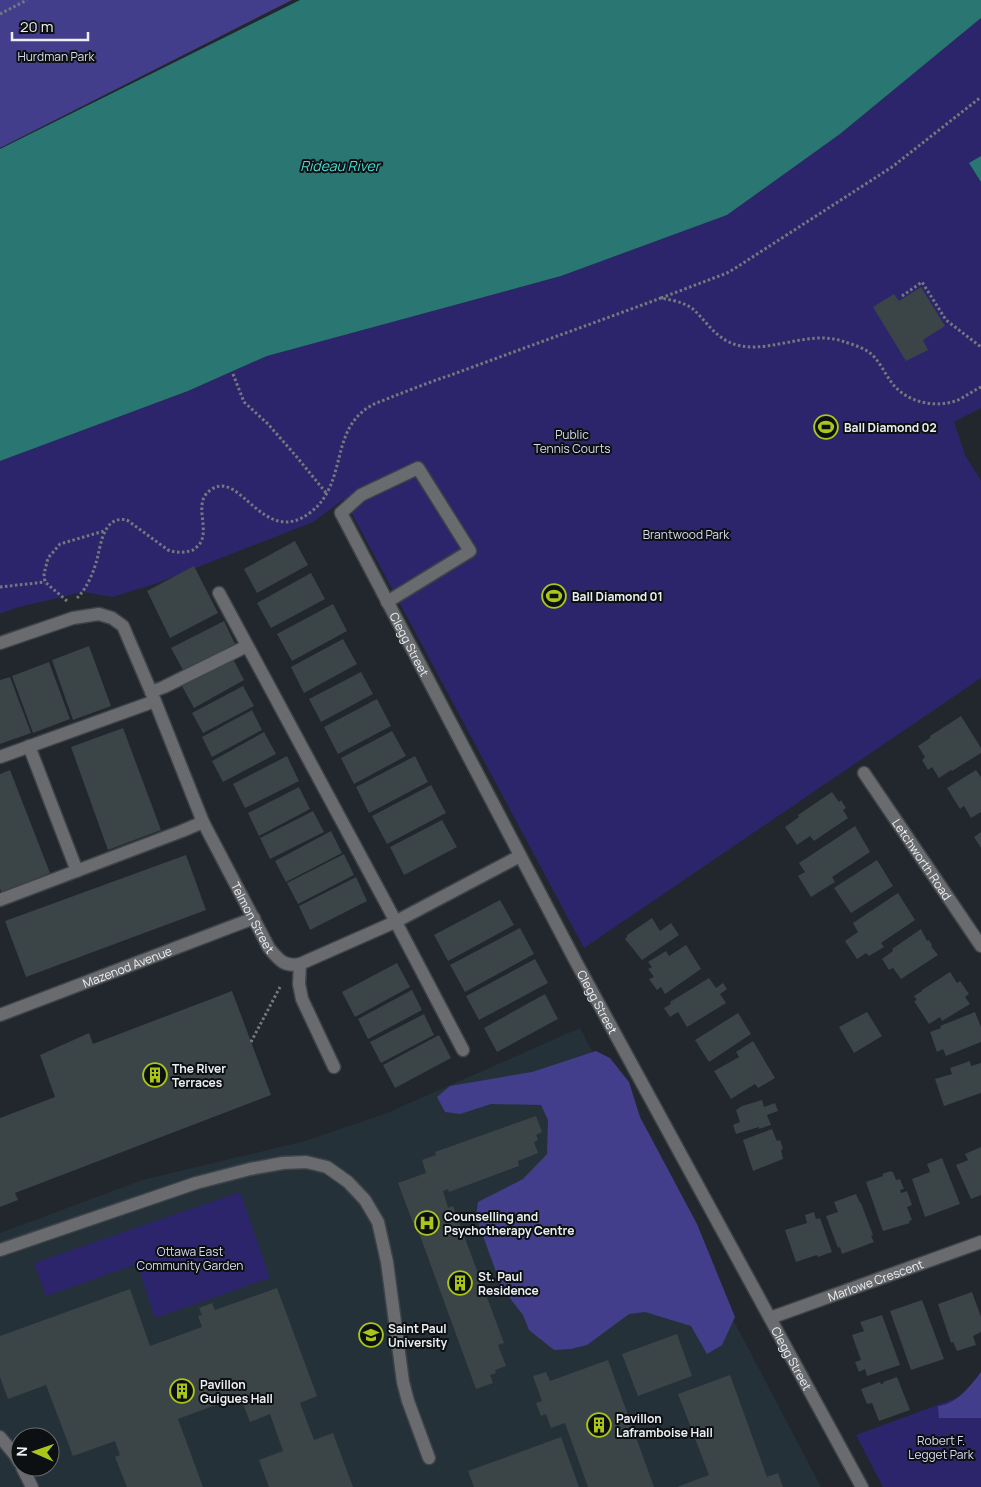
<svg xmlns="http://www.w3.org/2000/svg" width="981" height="1487" font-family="Manrope,sans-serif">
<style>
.built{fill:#253139;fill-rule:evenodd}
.green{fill:#2c256b}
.forest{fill:#423e8b}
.water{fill:#2a7672}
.building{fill:#3b4446}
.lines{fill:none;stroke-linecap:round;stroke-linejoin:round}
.service-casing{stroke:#3d4348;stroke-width:15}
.minor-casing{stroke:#3d4348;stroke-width:15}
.path{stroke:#74797d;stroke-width:3;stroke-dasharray:2.5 2.5;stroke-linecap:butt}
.service{stroke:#696b6e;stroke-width:12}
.minor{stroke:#696b6e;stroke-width:12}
.labels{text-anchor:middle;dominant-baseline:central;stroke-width:4;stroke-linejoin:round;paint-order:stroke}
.park-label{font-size:12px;fill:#d8daf0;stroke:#0d1012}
.poi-label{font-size:12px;font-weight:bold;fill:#ecf0f3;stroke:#0d1012;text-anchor:start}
.street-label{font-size:12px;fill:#ecf0f3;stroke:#0d1012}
.water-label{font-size:14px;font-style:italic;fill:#4aded5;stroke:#0d1012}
</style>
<rect width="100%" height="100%" fill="#21272c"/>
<!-- built -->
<path class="built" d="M 580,1028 L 821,1487 L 0,1487 L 0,1233 L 142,1180 L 305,1141 L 387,1113 ZM 20,1437 L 50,1437 L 50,1467 L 20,1467 Z"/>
<!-- green -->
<g class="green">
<polygon points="981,18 981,408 954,422 965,455 981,481 981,678 584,948 344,499 313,522 155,584 112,597 83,592 15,608 0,614 0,461 188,391 267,356 561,276 727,215 840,134"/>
<polygon points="240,1192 270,1278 155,1318 137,1264 46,1296 34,1263"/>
<polygon points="981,1389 981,1487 883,1487 856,1435"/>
</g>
<!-- forest -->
<g class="forest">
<polygon points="0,0 292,0 0,148"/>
<polygon points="596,1051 610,1058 629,1082 640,1117 697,1224 735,1317 722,1345 707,1354 691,1326 645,1312 629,1314 587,1345 571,1349 554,1350 529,1330 523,1315 502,1288 476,1217 478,1202 523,1179 547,1154 548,1120 541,1105 491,1104 460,1114 445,1112 437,1097 450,1086 532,1072"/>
<path d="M 981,1372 L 981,1418 L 939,1418 L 938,1406 C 956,1405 971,1385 981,1372 Z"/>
</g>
<!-- water -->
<g class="water">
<polygon points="300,0 981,0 981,18 840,134 727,215 561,276 267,356 188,391 0,461 0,149"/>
<polygon points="981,156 981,182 969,163"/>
</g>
<!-- building -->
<g class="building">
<polygon points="921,287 945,326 923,340 928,350 906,361 873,307 894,294 899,301"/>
<polygon points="295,541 308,565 257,593 244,569"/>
<polygon points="194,566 218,613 170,638 147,591"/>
<polygon points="311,573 325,599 271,628 257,603"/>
<polygon points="333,604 347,631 292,661 277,634"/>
<polygon points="224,621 235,644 183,670 171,648"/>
<polygon points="343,639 357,664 304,693 291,667"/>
<polygon points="89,646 111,706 73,720 52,660"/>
<polygon points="233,659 244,680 194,708 182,686"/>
<polygon points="49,662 70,719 33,733 12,676"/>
<polygon points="361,672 373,694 321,722 309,699"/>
<polygon points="10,677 31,733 0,744 0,680"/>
<polygon points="243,686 254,706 203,733 192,713"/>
<polygon points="377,699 391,726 338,754 324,727"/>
<polygon points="252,710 262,730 212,757 202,737"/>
<polygon points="961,716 981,748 981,753 952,771 951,770 939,778 932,767 928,770 922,760 925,757 918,746 930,738 930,736"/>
<polygon points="123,728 161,830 108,850 71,747"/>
<polygon points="392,731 406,756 354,784 341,758"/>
<polygon points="264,732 276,754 223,782 212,761"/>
<polygon points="287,756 299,781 245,808 233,784"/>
<polygon points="415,756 428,782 369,813 356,787"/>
<polygon points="10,770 50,873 1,892 0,888 0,774"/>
<polygon points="976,770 981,777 981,812 971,818 964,806 960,809 947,788"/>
<polygon points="431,785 446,813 387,844 372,816"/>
<polygon points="299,787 310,809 259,836 248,813"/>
<polygon points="832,792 839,802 841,800 846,808 843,810 848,818 814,841 810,836 797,845 785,827 799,817 798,815"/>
<polygon points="313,811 324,832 270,859 260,838"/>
<polygon points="442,820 457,847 404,875 390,847"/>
<polygon points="855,826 870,852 832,877 835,882 811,897 798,876 805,872 799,863"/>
<polygon points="331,831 342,853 286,882 275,861"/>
<polygon points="981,832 981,848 974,837"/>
<polygon points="344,854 354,875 298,904 287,883"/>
<polygon points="186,855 206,910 26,977 5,921"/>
<polygon points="877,860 893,886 851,913 834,888"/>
<polygon points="356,877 367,901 310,930 299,906"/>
<polygon points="898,893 915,920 881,943 884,947 869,956 866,953 857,959 845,941 858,932 853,923"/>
<polygon points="500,900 514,925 448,961 434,935"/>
<polygon points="652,918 660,931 671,923 679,935 642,960 625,939 627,937 627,935"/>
<polygon points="520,928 534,954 465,992 450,965"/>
<polygon points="921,929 927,941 929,940 932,945 931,946 938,955 901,979 893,968 889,970 882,959 893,951 892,949"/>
<polygon points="686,945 701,969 665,994 661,987 657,990 649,979 654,977 648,969 652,967 648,962 666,951 669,956"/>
<polygon points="535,959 548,983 479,1020 466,996"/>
<polygon points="397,963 410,987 355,1017 342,992"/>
<polygon points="950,972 957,983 960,981 969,994 965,997 970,1004 942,1021 940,1017 929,1024 914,1001 917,1000 914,996 922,991 922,990"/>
<polygon points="709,978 716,988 723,983 727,989 720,994 726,1003 687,1027 678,1012 670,1017 664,1008 671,1004 670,1002"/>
<polygon points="412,990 422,1010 368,1039 358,1019"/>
<polygon points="232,991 271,1095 15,1193 18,1200 0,1207 0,1118 55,1097 40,1055 89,1033 93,1044"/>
<polygon points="545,994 558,1019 497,1052 484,1028"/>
<polygon points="867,1012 882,1036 854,1053 839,1027"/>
<polygon points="975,1012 981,1027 981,1042 946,1056 943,1049 937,1052 930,1032 941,1028 940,1026"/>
<polygon points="738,1013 751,1034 709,1062 695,1040"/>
<polygon points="424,1014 434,1035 381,1063 370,1042"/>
<polygon points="439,1035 451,1058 395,1088 383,1065"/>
<polygon points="753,1041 775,1078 758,1088 755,1084 731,1099 714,1071 739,1057 736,1052"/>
<polygon points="970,1061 971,1066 981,1063 981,1093 944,1106 935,1079 952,1074 950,1068"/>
<polygon points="762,1100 764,1107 775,1103 778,1111 767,1115 771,1125 759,1129 759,1127 736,1134 733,1125 740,1122 736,1110 742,1106"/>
<polygon points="536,1116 542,1132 536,1135 538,1140 534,1142 538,1153 518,1161 519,1166 449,1192 448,1189 443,1191 448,1208 453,1206 504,1343 498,1345 506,1366 495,1370 496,1373 490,1375 493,1383 476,1389 415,1222 413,1223 398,1183 426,1173 422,1160 436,1155 435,1152"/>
<polygon points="772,1129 777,1141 780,1140 783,1149 781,1150 783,1159 753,1171 743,1140"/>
<polygon points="981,1147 981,1195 971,1199 956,1165 968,1160 965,1154"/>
<polygon points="942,1158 960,1204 925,1217 912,1179 930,1172 927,1164"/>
<polygon points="891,1171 892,1172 893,1172 896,1180 900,1179 904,1189 900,1190 901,1193 907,1191 912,1205 907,1207 912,1220 909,1221 910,1223 883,1231 866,1182 883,1176 882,1174"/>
<polygon points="856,1194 860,1203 861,1203 873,1235 871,1236 874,1242 842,1254 840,1247 838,1248 826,1216 838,1212 834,1202"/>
<polygon points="814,1212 816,1219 820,1218 832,1252 818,1257 817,1255 796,1262 785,1230 807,1223 805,1215"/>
<polygon points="277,1288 317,1396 300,1403 314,1440 333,1433 353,1487 269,1487 259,1460 283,1451 270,1414 250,1422 240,1396 178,1419 203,1487 127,1487 115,1457 120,1455 115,1441 73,1456 46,1385 8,1399 0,1377 0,1336 130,1289 150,1346 202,1327 198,1316 202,1315 199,1308 212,1303 215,1310"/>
<polygon points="972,1292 981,1317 981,1332 973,1336 976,1345 957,1351 953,1342 951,1343 938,1304"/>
<polygon points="922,1300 944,1359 911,1370 890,1311"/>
<polygon points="882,1315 900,1365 867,1376 865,1369 859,1372 855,1362 861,1360 852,1335 864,1331 860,1322"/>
<polygon points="677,1334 692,1376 638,1396 622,1354"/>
<polygon points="608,1360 654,1487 588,1487 565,1423 551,1428 546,1414 541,1416 536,1403 542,1401 533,1376 546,1372 550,1381"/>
<polygon points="730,1375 767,1477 778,1473 783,1487 677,1487 709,1475 678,1394"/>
<polygon points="897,1377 910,1410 879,1421 872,1403 867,1404 861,1389 880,1382 881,1384 884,1383 883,1382"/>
<polygon points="561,1437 579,1487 474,1487 468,1471"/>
</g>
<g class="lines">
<!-- service casing -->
<g class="service-casing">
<g id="service">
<polyline points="341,513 361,495 418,468 470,551 387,602"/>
<polyline points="219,593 388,907 463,1050"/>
<polyline points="151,692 164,687 247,646"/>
<polyline points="29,746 77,871"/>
<polyline points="0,757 155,701"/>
<polyline points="0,900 182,831 203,822"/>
<polyline points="0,1250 196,1183 250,1169 283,1163 306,1162 327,1167 348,1182 365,1200 378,1222 387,1262 403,1382 408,1401 429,1458"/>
<polyline points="0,1437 15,1455 20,1463"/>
<polyline points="22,1467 32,1487"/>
</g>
</g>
<!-- minor casing -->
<g class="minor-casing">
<g id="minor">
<path id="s1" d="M 341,513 L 576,962 L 862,1487"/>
<path id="s2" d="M 0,643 L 73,618 L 99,614 L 112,618 L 123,626 L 155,701 L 203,822 L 269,948 C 279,960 284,967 300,964 L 395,922 L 520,856"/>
<path id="s3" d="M 864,773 L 981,946"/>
<polyline points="300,964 299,984 302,999 334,1067"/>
<path id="s4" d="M 0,1015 L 254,918"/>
<path id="s5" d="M 770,1318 L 981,1242"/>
</g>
</g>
<!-- path -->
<g class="path">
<polyline points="0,14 27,0"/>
<polyline points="902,296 922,282 946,320 981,347"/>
<polyline points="661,298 727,273 737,267 892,167 981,97"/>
<polyline points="233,374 244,402 268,424 296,456 327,494"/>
<polyline points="0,587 45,582"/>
<path d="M 77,598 C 86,589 92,576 96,563 C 101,547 102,515 127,520 L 168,550 C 177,553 185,553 193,550 C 196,548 199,545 201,542 C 209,525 192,501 212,489 C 241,470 264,549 311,512 C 345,485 332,439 361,413 C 370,404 383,401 394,396 C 413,389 432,381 451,375 C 521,349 591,324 661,298 C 671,300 684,302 693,309 C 705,320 714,335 729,342 C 762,358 806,329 842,341 C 851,344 862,347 870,353 C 879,360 885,374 892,383 C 906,402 935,409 958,400 C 966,396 973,391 981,387"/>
<polyline points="67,601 45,582 44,574 48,558 60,544 104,531"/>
<polyline points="251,1042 280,987"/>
</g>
<!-- service -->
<use href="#service" class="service"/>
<!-- minor -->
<use href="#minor" class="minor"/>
</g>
<!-- icons -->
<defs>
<g id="stadium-ring" transform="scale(1.25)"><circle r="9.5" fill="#0d1012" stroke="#aac719" stroke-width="1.5"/><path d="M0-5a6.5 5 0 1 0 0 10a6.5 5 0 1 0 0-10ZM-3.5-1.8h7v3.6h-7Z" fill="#aac719"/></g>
<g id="building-ring" transform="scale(1.25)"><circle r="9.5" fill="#0d1012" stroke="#aac719" stroke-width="1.5"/><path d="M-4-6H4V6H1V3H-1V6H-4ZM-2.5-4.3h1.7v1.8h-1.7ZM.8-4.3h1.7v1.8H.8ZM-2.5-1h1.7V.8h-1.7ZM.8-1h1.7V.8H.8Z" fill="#aac719"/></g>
<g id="hospital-ring" transform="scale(1.25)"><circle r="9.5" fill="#0d1012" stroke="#aac719" stroke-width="1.5"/><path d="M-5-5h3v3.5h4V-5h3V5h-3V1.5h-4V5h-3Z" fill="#aac719"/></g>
<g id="university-ring" transform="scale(1.25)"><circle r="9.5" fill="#0d1012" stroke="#aac719" stroke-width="1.5"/><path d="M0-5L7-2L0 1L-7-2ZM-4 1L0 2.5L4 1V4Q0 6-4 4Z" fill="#aac719"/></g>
</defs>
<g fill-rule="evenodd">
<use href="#stadium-ring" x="826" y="427"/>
<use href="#stadium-ring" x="554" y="596"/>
<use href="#building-ring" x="155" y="1075"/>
<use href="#hospital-ring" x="427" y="1223"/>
<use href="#building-ring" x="460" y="1283"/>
<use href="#university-ring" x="371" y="1335"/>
<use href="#building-ring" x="182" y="1391"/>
<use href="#building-ring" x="599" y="1425"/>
</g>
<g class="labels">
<!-- park labels -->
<g class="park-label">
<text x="56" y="56">Hurdman Park</text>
<text x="572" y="434">Public<tspan x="572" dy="14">Tennis Courts</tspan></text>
<text x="686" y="534">Brantwood Park</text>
<text x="190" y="1251">Ottawa East<tspan x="190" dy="14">Community Garden</tspan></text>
<text x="941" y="1440">Robert F.<tspan x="941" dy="14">Legget Park</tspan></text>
</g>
<!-- poi labels -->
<g class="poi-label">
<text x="844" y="427">Ball Diamond 02</text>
<text x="572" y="596">Ball Diamond 01</text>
<text x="172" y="1068">The River<tspan x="172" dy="14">Terraces</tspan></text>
<text x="444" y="1216">Counselling and<tspan x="444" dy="14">Psychotherapy Centre</tspan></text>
<text x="478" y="1276">St. Paul<tspan x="478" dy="14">Residence</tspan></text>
<text x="388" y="1328">Saint Paul<tspan x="388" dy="14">University</tspan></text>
<text x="200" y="1384">Pavillon<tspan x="200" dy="14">Guigues Hall</tspan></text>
<text x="616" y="1418">Pavillon<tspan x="616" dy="14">Laframboise Hall</tspan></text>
</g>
<!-- street labels -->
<g class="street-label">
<text stroke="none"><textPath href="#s1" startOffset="148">Clegg Street</textPath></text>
<text stroke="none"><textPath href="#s3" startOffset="104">Letchworth Road</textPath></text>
<text stroke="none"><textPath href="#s2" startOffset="450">Telmon Street</textPath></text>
<text stroke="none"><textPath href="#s4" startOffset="136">Mazenod Avenue</textPath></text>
<text stroke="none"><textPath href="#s1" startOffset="552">Clegg Street</textPath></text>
<text stroke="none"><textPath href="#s5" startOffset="112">Marlowe Crescent</textPath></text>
<text stroke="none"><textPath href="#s1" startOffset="958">Clegg Street</textPath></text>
</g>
<!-- water labels -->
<g class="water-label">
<text x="340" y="165">Rideau River</text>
</g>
</g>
<!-- north arrow -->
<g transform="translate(35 1452) rotate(272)"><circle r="24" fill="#0d1012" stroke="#666a6c"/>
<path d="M0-4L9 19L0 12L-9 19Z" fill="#aac719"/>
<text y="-8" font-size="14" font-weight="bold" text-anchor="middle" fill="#ecf0f3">N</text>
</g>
<!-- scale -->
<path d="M12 32v8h76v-8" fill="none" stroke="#ecf0f3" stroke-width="2.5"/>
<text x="20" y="32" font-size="15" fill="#ecf0f3" stroke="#0d1012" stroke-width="4" paint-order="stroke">20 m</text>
</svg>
